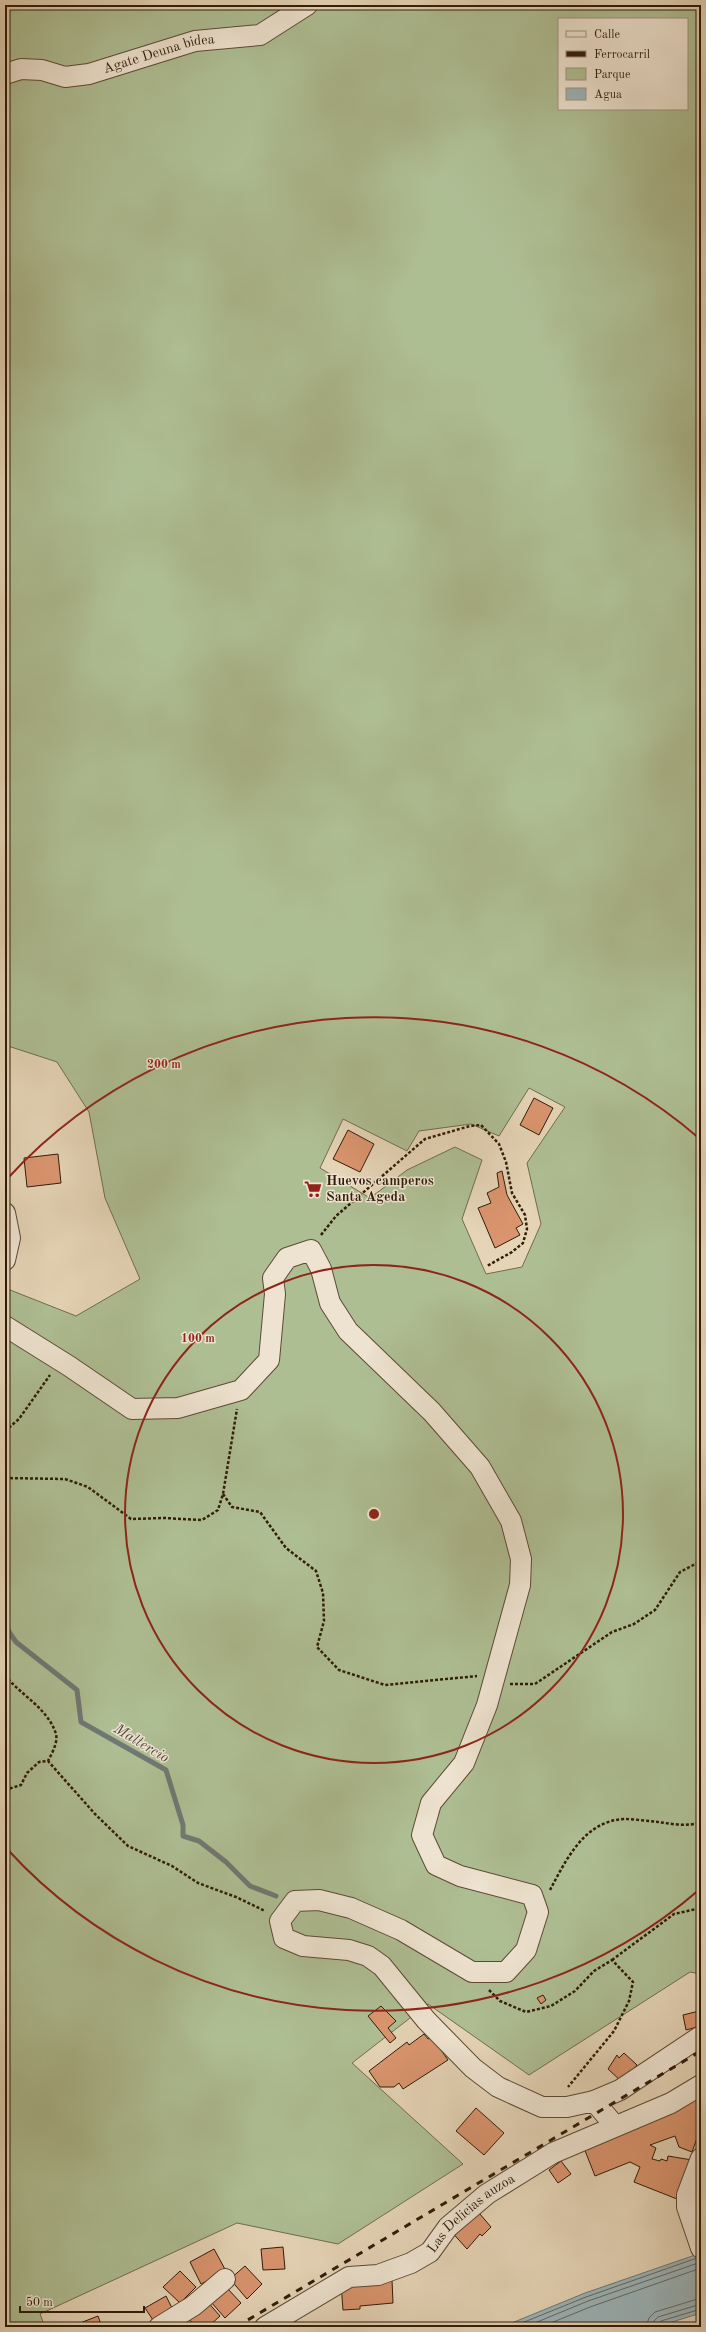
<svg xmlns="http://www.w3.org/2000/svg" width="706" height="2332" font-family="'Old Standard TT',serif">
<style>
.green{fill:#aebe93;stroke:#6f6d4e;fill-rule:evenodd}
.water{fill:#9bb5ba;stroke:#707873}
.lines{fill:none;stroke-linecap:round;stroke-linejoin:round}
.shore{stroke:#666862;stroke-width:1}
.stream{stroke:#707873;stroke-width:5}
.building{fill:#da956f;stroke:#301c09}
.minor-casing{stroke:#5d4a34;stroke-width:22}
.path{stroke:#301c09;stroke-width:2.5;stroke-dasharray:3 2;stroke-linecap:butt}
.minor{stroke:#eee3d0;stroke-width:20}
.rail{stroke:#301c09;stroke-width:3;stroke-dasharray:7 7;stroke-linecap:butt}
.ring{fill:none;stroke:#8f2418;stroke-width:2}
.labels{text-anchor:middle;dominant-baseline:central;stroke-width:3;stroke-linejoin:round;paint-order:stroke}
.street-label{font-size:14px;fill:#301c09;stroke:#eee3d0}
.poi-label{font-size:14px;font-weight:bold;fill:#301c09;stroke:#eee3d0;text-anchor:start}
.water-label{font-size:15px;font-style:italic;fill:#504a3e;stroke:#eee3d0}
.centre{fill:#8f2418;stroke:#eee3d0;stroke-width:2}
.ring-label{font-size:12px;text-anchor:middle;font-weight:bold;fill:#8f2418;stroke:#eee3d0;stroke-width:3;stroke-linejoin:round;paint-order:stroke}
</style>
<rect width="100%" height="100%" fill="#e5d4b6"/>
<filter id="stains"><feTurbulence type="fractalNoise" baseFrequency=".005" numOctaves="4"/><feColorMatrix values="0 0 0 0 .2 0 0 0 0 .09 0 0 0 0 .02 0 0 0 .5 -.17"/></filter>
<radialGradient id="worn" r=".72"><stop offset=".6" stop-color="#630" stop-opacity="0"/><stop offset="1" stop-color="#630" stop-opacity=".3"/></radialGradient>
<!-- green -->
<path class="green" d="M 5,5 L 701,5 L 701,1974 L 690,1972 L 529,2075 L 428,2004 L 352,2063 L 463,2164 L 338,2244 L 237,2223 L 40,2314 L 45,2327 L 5,2327 L 5,1288 L 76,1316 L 140,1279 L 105,1198 L 89,1112 L 57,1062 L 5,1045 ZM 559,19 L 687,19 L 687,109 L 559,109 ZM 529,1088 L 565,1107 L 527,1163 L 541,1224 L 522,1267 L 486,1274 L 462,1219 L 482,1160 L 455,1147 L 407,1170 L 370,1198 L 320,1168 L 343,1119 L 407,1151 L 419,1131 L 471,1124 L 499,1136 Z"/>
<!-- water -->
<polygon class="water" points="701,2253 701,2313 656,2327 502,2327 585,2293"/>
<g class="lines">
<!-- shore -->
<g class="shore">
<polyline points="512,2327 586,2297 697,2258"/>
<polyline points="525,2327 588,2301 701,2262"/>
<polyline points="541,2327 590,2307 701,2268"/>
<polyline points="646,2327 649,2318 655,2312 701,2298"/>
<polyline points="652,2327 654,2321 658,2317 701,2304"/>
<polyline points="657,2327 661,2321 701,2309"/>
</g>
<!-- stream -->
<polyline class="stream" points="5,1626 16,1642 77,1690 81,1722 166,1770 183,1825 183,1836 199,1841 226,1862 250,1886 276,1896"/>
</g>
<!-- building -->
<g class="building">
<polygon points="534,1098 553,1108 539,1135 520,1125"/>
<polygon points="348,1130 374,1144 360,1172 333,1159"/>
<polygon points="58,1154 61,1183 27,1187 24,1158"/>
<polygon points="502,1171 507,1195 523,1224 516,1228 520,1235 495,1248 478,1208 491,1203 487,1193 499,1187 497,1173"/>
<polygon points="543,1995 546,2000 541,2004 537,1998"/>
<polygon points="381,2006 396,2021 388,2028 396,2038 390,2043 368,2016"/>
<polygon points="699,2011 701,2026 686,2030 683,2015"/>
<polygon points="424,2034 428,2039 432,2037 448,2060 403,2089 399,2083 394,2087 380,2087 369,2071 407,2042 409,2045"/>
<polygon points="624,2053 637,2065 622,2082 608,2069 617,2055 619,2058"/>
<polygon points="701,2092 701,2127 692,2152 679,2147 675,2136 650,2145 656,2148 652,2159 660,2161 661,2159 667,2161 668,2156 692,2160 677,2199 634,2182 640,2167 630,2162 595,2176 584,2148 597,2140 669,2115"/>
<polygon points="476,2108 504,2133 484,2155 456,2131"/>
<polygon points="561,2161 571,2174 558,2183 549,2170"/>
<polygon points="474,2207 491,2227 482,2236 480,2234 467,2249 449,2229"/>
<polygon points="283,2247 285,2269 263,2270 261,2249"/>
<polygon points="214,2249 226,2271 201,2284 190,2262"/>
<polygon points="245,2266 262,2284 247,2299 230,2279"/>
<polygon points="180,2271 196,2287 180,2303 163,2287"/>
<polygon points="392,2280 393,2303 360,2306 360,2309 343,2310 341,2284"/>
<polygon points="227,2288 241,2303 225,2318 211,2302"/>
<polygon points="166,2296 175,2314 155,2323 145,2308"/>
<polygon points="206,2300 220,2316 208,2327 196,2327 187,2317"/>
<polygon points="98,2316 102,2327 70,2327"/>
</g>
<g class="lines">
<!-- minor casing -->
<g class="minor-casing">
<g id="minor">
<path id="s1" d="M 5,74 L 21,69 L 42,70 L 65,77 L 89,74 L 195,41 L 260,35 L 307,5"/>
<polyline points="5,1213 10,1238 5,1260"/>
<polyline points="5,1326 69,1366 132,1409 178,1408 241,1390 269,1360 275,1294 273,1278 287,1258 311,1250 321,1269 330,1303 348,1331 432,1412 480,1467 511,1521 521,1559 520,1585 487,1705 464,1763 431,1803 422,1835 436,1865 460,1876 532,1895 538,1912 526,1950 506,1972 472,1972 401,1930 351,1908 319,1900 295,1901 280,1921 284,1938 303,1946 349,1950 368,1956 382,1966 426,2020 473,2068 498,2087 542,2107 567,2107 594,2101 615,2126"/>
<polyline points="594,2101 620,2090 701,2036"/>
<polyline points="701,2158 687,2195 687,2207 701,2248"/>
<polyline points="159,2327 193,2306 225,2279"/>
<path id="s2" d="M 265,2327 L 349,2277 L 378,2275 L 411,2263 L 430,2252 L 448,2227 L 487,2194 L 553,2153 L 671,2103 L 701,2085"/>
</g>
</g>
<!-- path -->
<g class="path">
<polyline points="321,1235 336,1216 425,1139 470,1126 481,1125 499,1144 506,1162 512,1193 525,1215 527,1229 523,1243 512,1252 487,1266"/>
<polyline points="5,1431 19,1419 50,1375"/>
<polyline points="5,1478 65,1479 88,1487 131,1519 164,1518 202,1520 218,1510 223,1494 237,1409"/>
<polyline points="223,1494 232,1507 260,1512 286,1548 316,1571 323,1593 324,1621 317,1647 339,1670 385,1685 477,1676"/>
<path d="M 5,1675 C 20,1695 48,1708 56,1734 C 58,1743 52,1753 48,1761"/>
<polyline points="510,1684 535,1684 612,1632 634,1624 655,1610 680,1572 701,1561"/>
<polyline points="5,1790 21,1785 27,1773 39,1762 48,1761 95,1814 128,1846 172,1866 198,1883 236,1897 265,1911"/>
<path d="M 550,1890 C 566,1860 584,1821 624,1819 C 635,1819 647,1821 658,1822 C 672,1824 688,1827 701,1822"/>
<polyline points="612,1960 674,1914 701,1908"/>
<polyline points="489,1990 500,2001 526,2012 551,2006 575,1991 594,1971 612,1960 633,1982 629,2001 614,2031 568,2087"/>
</g>
<!-- minor -->
<use href="#minor" class="minor"/>
<!-- rail -->
<polyline class="rail" points="236,2327 701,2051"/>
</g>
<!-- distance rings -->
<g class="ring">
<circle cx="374" cy="1514" r="249"/>
<path d="M700 1889A497 497 0 0 1 8 1850M8 1178A497 497 0 0 1 700 1139"/>
</g>
<!-- icons -->
<defs>
<g id="supermarket-bare" transform="scale(1.38)"><path d="M-6-5.5h2.5l.6 2H6L4.5 2H-2.5L-4.4-4H-6ZM-1.5 3.2a1.3 1.3 0 1 0 .1 0ZM3 3.2a1.3 1.3 0 1 0 .1 0Z" fill="#8f2418" stroke="#eee3d0" stroke-width="2.5" paint-order="stroke"/></g>
</defs>
<g fill-rule="evenodd">
<use href="#supermarket-bare" x="313" y="1189"/>
</g>
<g class="labels">
<!-- street labels -->
<g class="street-label">
<text stroke="none"><textPath href="#s1" startOffset="159">Agate Deuna bidea</textPath></text>
<text stroke="none"><textPath href="#s2" startOffset="241">Las Delicias auzoa</textPath></text>
</g>
<!-- poi labels -->
<g class="poi-label">
<text x="326" y="1181">Huevos camperos<tspan x="326" dy="16">Santa Ageda</tspan></text>
</g>
<!-- water labels -->
<g class="water-label">
<text transform="translate(141 1744) rotate(31)">Maltercio</text>
</g>
</g>
<circle cx="374" cy="1514" r="6" class="centre"/>
<g class="ring-label">
<text x="164" y="1068">200 m</text>
<text x="198" y="1342">100 m</text>
</g>
<!-- margin -->
<rect width="706" height="2332" fill="none" stroke="#e5d4b6" stroke-width="20"/>
<rect x="6" y="6" width="694" height="2320" fill="none" stroke="#301c09" stroke-width="2"/>
<rect x="10" y="10" width="686" height="2312" fill="none" stroke="#301c09"/>
<!-- legend -->
<rect x="558" y="18" width="130" height="92" fill="#eee3d0" stroke="#a29380"/>
<rect x="566" y="31" width="20" height="6" fill="#eee3d0" stroke="#a29380"/>
<text x="594" y="38" font-size="12" fill="#301c09">Calle</text>
<rect x="566" y="51" width="20" height="6" fill="#301c09" stroke="#a29380"/>
<text x="594" y="58" font-size="12" fill="#301c09">Ferrocarril</text>
<rect x="566" y="68" width="20" height="12" fill="#aebe93" stroke="#a29380"/>
<text x="594" y="78" font-size="12" fill="#301c09">Parque</text>
<rect x="566" y="88" width="20" height="12" fill="#9bb5ba" stroke="#a29380"/>
<text x="594" y="98" font-size="12" fill="#301c09">Agua</text>
<!-- scale -->
<path d="M20 2306v6h124v-6" fill="none" stroke="#301c09" stroke-width="2"/>
<text x="26" y="2306" font-size="12" fill="#301c09" stroke="#eee3d0" stroke-width="3" paint-order="stroke">50 m</text>
<rect width="100%" height="100%" filter="url(#stains)"/>
<rect width="100%" height="100%" fill="url(#worn)"/>
</svg>
